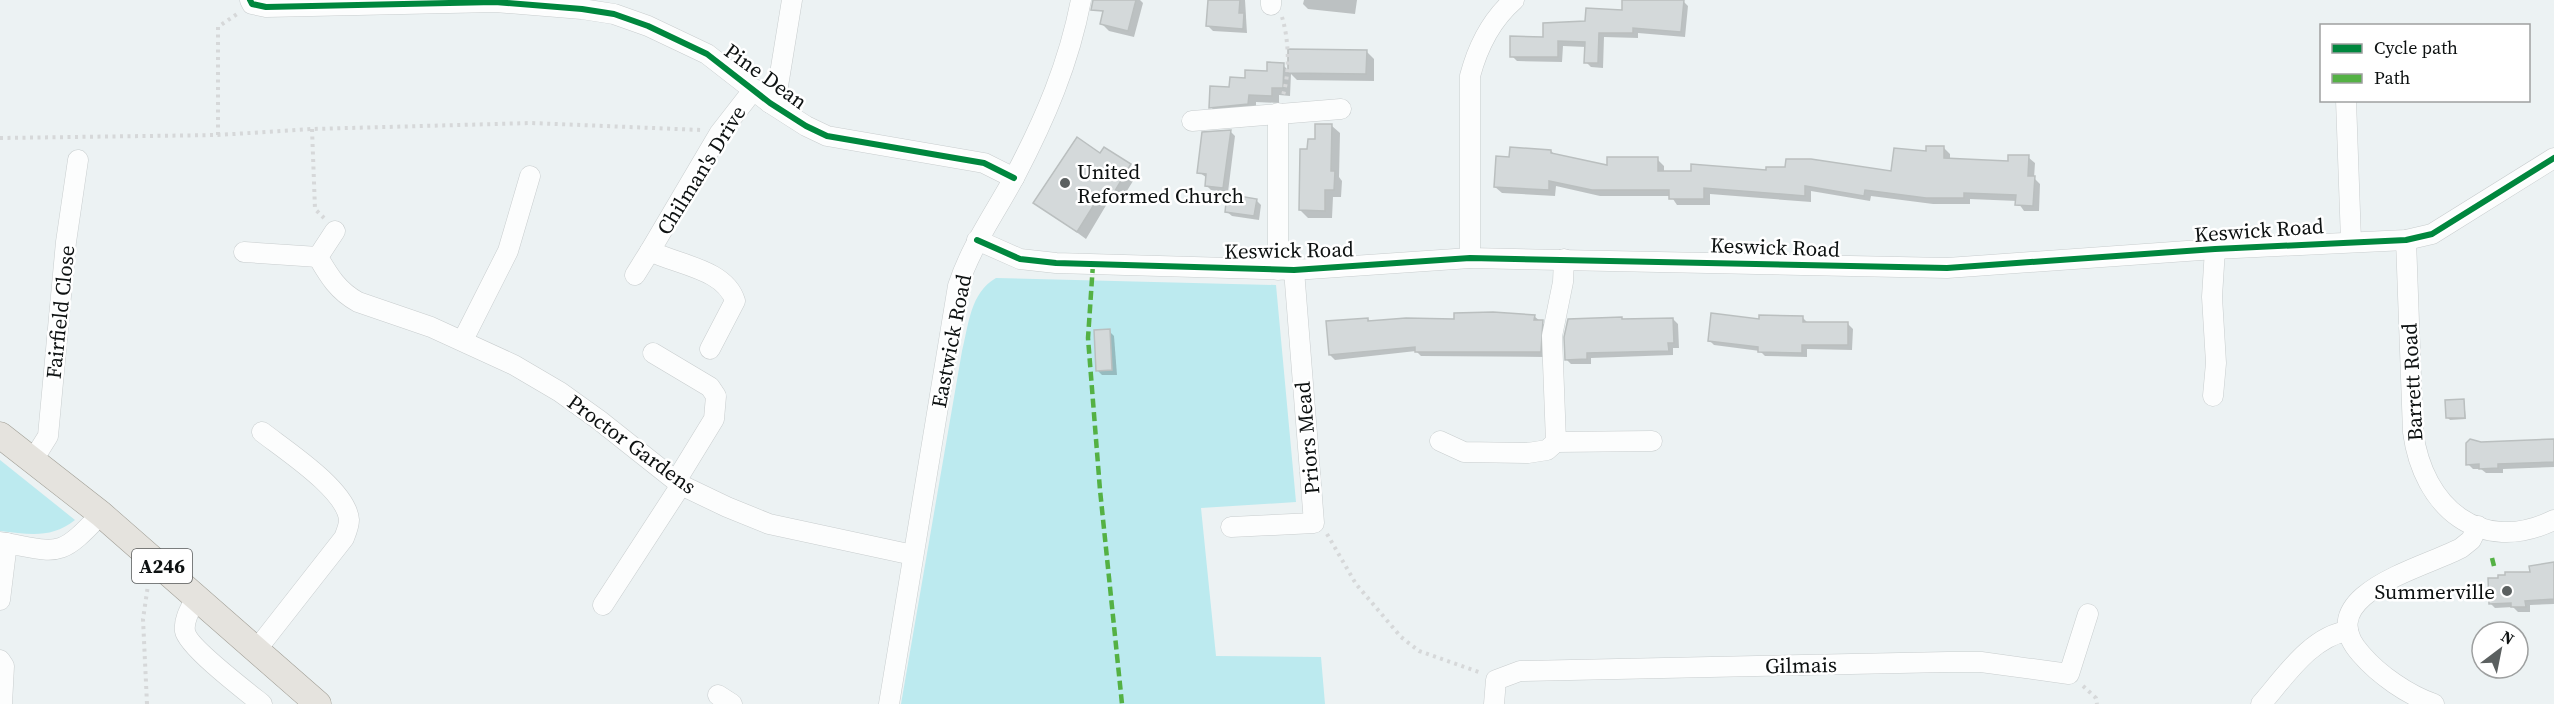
<svg xmlns="http://www.w3.org/2000/svg" width="2554" height="704" font-family="'Source Serif 4',serif">
<style>
.green{fill:#bceaef}
.shadow{fill:#0003}
.building{fill:#d4d9da;stroke:#babfbf;stroke-width:1.5}
.lines{fill:none;stroke-linecap:round;stroke-linejoin:round}
.minor-casing{stroke:#c8cdce;stroke-width:21}
.major-casing{stroke:#a09e95;stroke-width:27}
.path{stroke:#d6d8d9;stroke-width:4;stroke-dasharray:3 4.5;stroke-linecap:butt}
.minor{stroke:#fcfdfd;stroke-width:20}
.major{stroke:#e5e3de;stroke-width:26}
.quiet{stroke:#54b144;stroke-width:4.5;stroke-dasharray:9 4.5;stroke-linecap:butt}
.cycleway-casing{stroke:#fff;stroke-width:10}
.cycleway{stroke:#00873e;stroke-width:6}
.poi-dot{fill:#5b6060;stroke:#fff;stroke-width:2}
.labels{text-anchor:middle;dominant-baseline:central;stroke-width:5;stroke-linejoin:round;paint-order:stroke}
.shield{fill:#fff;stroke:#565858;stroke-width:1.5}
.shield-label{font-size:20px;font-weight:bold;fill:#0d1111}
.street-label{font-size:21px;fill:#0d1111;stroke:#fff}
.poi-label{font-size:21px;fill:#0d1111;stroke:#fff;text-anchor:start}
</style>
<rect width="100%" height="100%" fill="#ecf2f3"/>
<!-- green -->
<g class="green">
<path d="M 996,278 L 1276,285 L 1296,502 L 1201,508 L 1216,656 L 1321,657 L 1325,704 L 901,704 L 962,351 C 969,324 970,293 996,278 Z"/>
<path d="M 0,460 L 75,520 C 51,539 29,534 0,531 Z"/>
</g>
<!-- shadow -->
<g class="shadow">
<polygon points="1106,0 1140,0 1143,3 1134,37 1109,31 1102,24"/>
<polygon points="1209,0 1245,0 1247,33 1213,31 1208,26"/>
<polygon points="1304,0 1357,0 1355,14 1308,9 1303,4"/>
<polygon points="1683,1 1688,6 1685,37 1638,33 1638,38 1604,37 1603,68 1591,67 1586,62 1586,47 1563,46 1562,62 1517,61 1512,56 1544,38 1587,23 1624,12"/>
<polygon points="1366,51 1374,59 1374,81 1297,80 1291,74 1290,96 1279,95 1279,103 1256,102 1256,111 1218,115 1211,107 1231,88 1283,65 1289,71"/>
<polygon points="1332,126 1340,133 1339,177 1342,181 1341,197 1333,197 1332,218 1308,218 1300,210 1309,151"/>
<polygon points="1230,131 1235,136 1228,192 1211,190 1206,185 1207,178 1199,172"/>
<polygon points="1944,148 1950,154 1950,160 2009,162 2028,157 2035,163 2034,178 2040,184 2039,211 2024,211 2017,201 1970,199 1970,204 1933,204 1871,196 1870,201 1811,191 1811,202 1710,194 1710,205 1677,205 1671,196 1600,196 1556,186 1555,196 1502,193 1495,187 1511,159 1551,151 1555,155 1609,167 1657,159 1664,166 1664,172 1893,173 1927,153"/>
<polygon points="1105,149 1138,173 1120,202 1111,197 1086,239 1035,202 1101,155"/>
<polygon points="1256,200 1261,205 1259,220 1232,216 1226,211"/>
<polygon points="1534,316 1547,327 1545,357 1421,356 1416,351 1335,360 1330,355 1368,319 1371,323"/>
<polygon points="1803,318 1808,323 1847,323 1853,329 1852,350 1807,349 1807,357 1765,356 1760,351 1714,345 1709,340 1760,321"/>
<polygon points="1673,319 1678,324 1679,348 1673,348 1673,355 1591,358 1591,364 1571,364 1566,359"/>
<polygon points="1109,331 1114,336 1117,375 1102,375 1097,370"/>
<polygon points="2464,401 2466,419 2450,420 2448,418"/>
<polygon points="2554,440 2554,467 2503,469 2503,473 2486,473 2481,469 2473,469 2468,464 2481,443"/>
<polygon points="2554,564 2554,604 2530,605 2530,612 2518,612 2513,607 2495,608 2490,603 2531,573"/>
</g>
<!-- building -->
<g class="building">
<polygon points="1093,0 1136,0 1128,31 1100,24 1103,11 1091,10"/>
<polygon points="1208,0 1240,0 1239,13 1244,13 1243,29 1206,26"/>
<polygon points="1622,0 1684,0 1681,32 1633,28 1633,33 1599,33 1598,63 1584,63 1585,42 1558,41 1558,57 1510,57 1510,36 1543,37 1543,23 1585,21 1586,8 1622,10"/>
<polygon points="1288,49 1367,50 1366,74 1288,73"/>
<polygon points="1267,62 1284,63 1283,88 1272,88 1272,96 1249,95 1248,104 1209,108 1210,86 1229,87 1230,77 1245,78 1245,70 1267,71"/>
<polygon points="1315,124 1332,124 1331,171 1335,171 1334,190 1325,190 1325,211 1299,210 1300,149 1307,149 1308,139 1315,139"/>
<polygon points="1231,130 1223,188 1205,186 1206,174 1197,173 1202,132"/>
<polygon points="1077,137 1100,153 1104,147 1131,164 1112,196 1103,190 1077,232 1033,203"/>
<polygon points="1926,146 1944,146 1944,158 2008,161 2008,155 2029,155 2028,176 2035,176 2033,206 2015,205 2016,195 1964,193 1964,198 1926,198 1865,190 1864,196 1805,186 1805,196 1704,188 1704,199 1669,199 1669,190 1592,190 1549,181 1549,190 1494,187 1496,156 1509,157 1510,147 1551,150 1551,153 1607,165 1607,157 1658,157 1658,171 1691,171 1691,164 1766,170 1766,167 1785,167 1786,159 1811,159 1891,171 1894,148 1926,151"/>
<polygon points="1227,194 1257,199 1254,216 1225,212"/>
<polygon points="1493,312 1535,315 1534,320 1543,320 1541,352 1415,352 1415,347 1329,355 1326,321 1368,318 1368,321 1406,318 1454,319 1454,313"/>
<polygon points="1711,313 1759,319 1759,315 1803,316 1803,322 1848,322 1848,345 1802,345 1802,353 1758,352 1758,347 1708,341"/>
<polygon points="1622,317 1622,319 1673,318 1674,343 1668,343 1669,351 1587,353 1587,359 1565,360 1564,337 1568,319"/>
<polygon points="1110,329 1112,370 1096,371 1094,330"/>
<polygon points="2464,399 2465,418 2446,418 2445,400"/>
<polygon points="2470,439 2481,442 2554,439 2554,462 2498,464 2498,468 2479,469 2479,464 2466,465 2466,443"/>
<polygon points="2554,562 2554,599 2525,601 2526,607 2511,607 2511,603 2489,604 2488,578 2498,578 2498,575 2505,575 2505,572 2530,572 2529,566"/>
</g>
<g class="lines">
<!-- minor casing -->
<g class="minor-casing">
<g id="minor">
<polyline points="250,0 252,4 266,7 495,2 582,9 614,14 648,26 707,54 770,103 806,126 827,136 984,163 1014,178"/>
<polyline points="1271,0 1271,5"/>
<polyline points="2346,100 2351,241"/>
<polyline points="770,103 778,86 792,0"/>
<polyline points="1192,121 1341,109"/>
<path d="M 335,231 L 318,257 C 329,276 338,291 358,302 L 431,327 L 514,365 L 560,392 L 599,420 L 681,485 L 727,507 L 769,524 L 913,555"/>
<polyline points="977,240 1020,259 1056,263 1294,270 1470,258 1947,268 2215,249 2406,240 2432,234 2554,158"/>
<path d="M 2406,240 L 2413,432 C 2423,507 2480,556 2554,520"/>
<polyline points="244,252 318,257"/>
<path d="M 1470,258 L 1470,76 C 1478,46 1491,20 1514,0"/>
<polyline points="1278,270 1278,113"/>
<polyline points="635,275 650,251"/>
<polyline points="463,340 508,251 530,176"/>
<path d="M 710,349 L 735,301 C 725,269 678,265 650,251 L 719,134 L 754,89"/>
<polyline points="653,353 710,387 716,396 714,419 676,481"/>
<polyline points="2213,396 2216,363 2212,297 2215,249"/>
<polyline points="1440,441 1464,452 1528,453 1547,450 1556,442 1552,336 1563,282 1564,259"/>
<polyline points="1556,442 1652,441"/>
<polyline points="33,460 48,436 66,242 78,160"/>
<polyline points="1231,527 1314,523 1294,270"/>
<path d="M 0,542 C 59,552 58,560 101,514"/>
<path d="M 197,596 C 192,606 183,619 185,631 C 187,646 247,692 262,704"/>
<polyline points="0,600 7,543"/>
<polyline points="603,605 681,485"/>
<path d="M 257,649 L 344,538 C 346,533 349,526 349,520 C 347,490 285,450 262,432"/>
<polyline points="0,660 4,666 2,704"/>
<polyline points="718,695 732,704"/>
<path d="M 889,704 L 958,286 C 971,246 995,213 1015,176 C 1045,119 1069,63 1081,0"/>
<polyline points="1494,704 1496,680 1520,671 1948,662 1981,662 2069,674 2088,614"/>
<path d="M 2261,704 C 2284,678 2311,636 2348,631"/>
<path d="M 2434,704 C 2408,695 2379,675 2361,654 C 2308,595 2426,567 2461,548 L 2471,540 L 2478,526"/>
</g>
</g>
<!-- major casing -->
<g class="major-casing">
<polyline id="major" points="0,435 101,514 318,704"/>
</g>
<!-- path -->
<g class="path">
<path d="M 1282,17 C 1289,40 1290,72 1283,95"/>
<polyline points="312,129 315,209 324,218"/>
<polyline points="218,135 218,27 237,14"/>
<polyline points="0,138 218,135 312,129 532,123 701,130"/>
<polyline points="1327,534 1356,584 1401,637 1419,651 1479,672"/>
<polyline points="2083,686 2096,698 2097,704"/>
<polyline points="147,704 143,619 148,585"/>
</g>
<!-- minor -->
<use href="#minor" class="minor"/>
<!-- major -->
<use href="#major" class="major"/>
<!-- quiet -->
<g class="quiet">
<polyline points="1093,264 1088,338 1100,490 1122,704"/>
<polyline points="2492,558 2494,566"/>
</g>
<!-- cycleway casing -->
<g class="cycleway-casing">
<g id="cycleway">
<polyline points="250,0 252,4 266,7 495,2 582,9 614,14 648,26 707,54 770,103 806,126 827,136 984,163 1014,178"/>
<polyline points="977,240 1020,259 1056,263 1294,270 1470,258 1947,268 2215,249 2406,240 2432,234 2554,158"/>
</g>
</g>
<!-- cycleway -->
<use href="#cycleway" class="cycleway"/>
</g>
<!-- markers -->
<g class="poi-dot">
<circle cx="1065" cy="183" r="6"/>
<circle cx="2507" cy="591" r="6"/>
</g>
<g class="labels">
<!-- shield labels -->
<rect class="shield" x="132" y="549" width="60" height="34" rx="4.5"/>
<g class="shield-label">
<text x="162" y="566">A246</text>
</g>
<!-- street labels -->
<g class="street-label">
<text transform="translate(766 76) rotate(36)">Pine Dean</text>
<text transform="translate(701 170) rotate(-58)">Chilman's Drive</text>
<text transform="translate(2259 230) rotate(-4)">Keswick Road</text>
<text transform="translate(1775 247) rotate(2)">Keswick Road</text>
<text transform="translate(1289 250) rotate(-1)">Keswick Road</text>
<text transform="translate(60 312) rotate(-84)">Fairfield Close</text>
<text transform="translate(951 341) rotate(-79)">Eastwick Road</text>
<text transform="translate(2412 382) rotate(-93)">Barrett Road</text>
<text transform="translate(1307 438) rotate(-95)">Priors Mead</text>
<text transform="translate(632 444) rotate(36)">Proctor Gardens</text>
<text transform="translate(1801 665) rotate(-1)">Gilmais</text>
</g>
<!-- poi labels -->
<g class="poi-label">
<text x="1077" y="171">United<tspan x="1077" dy="24">Reformed Church</tspan></text>
<text x="2495" y="591" text-anchor="end">Summerville</text>
</g>
</g>
<!-- legend -->
<rect x="2320" y="24" width="210" height="78" fill="#ffffff" stroke="#9ea0a0" stroke-width="1.5"/>
<rect x="2332" y="44" width="30" height="9" fill="#00873e" stroke="#9ea0a0" stroke-width="1.5"/>
<text x="2374" y="54" font-size="18" fill="#0d1111">Cycle path</text>
<rect x="2332" y="74" width="30" height="9" fill="#54b144" stroke="#9ea0a0" stroke-width="1.5"/>
<text x="2374" y="84" font-size="18" fill="#0d1111">Path</text>
<!-- north arrow -->
<g transform="translate(2500 650) rotate(32)"><circle r="28" fill="#ffffff" stroke="#9ea0a0" stroke-width="1.5"/>
<path d="M0-4.5L10 22L0 15L-10 22Z" fill="#5b6060"/>
<text y="-9" font-size="16" font-weight="bold" text-anchor="middle" fill="#0d1111">N</text>
</g>
</svg>
